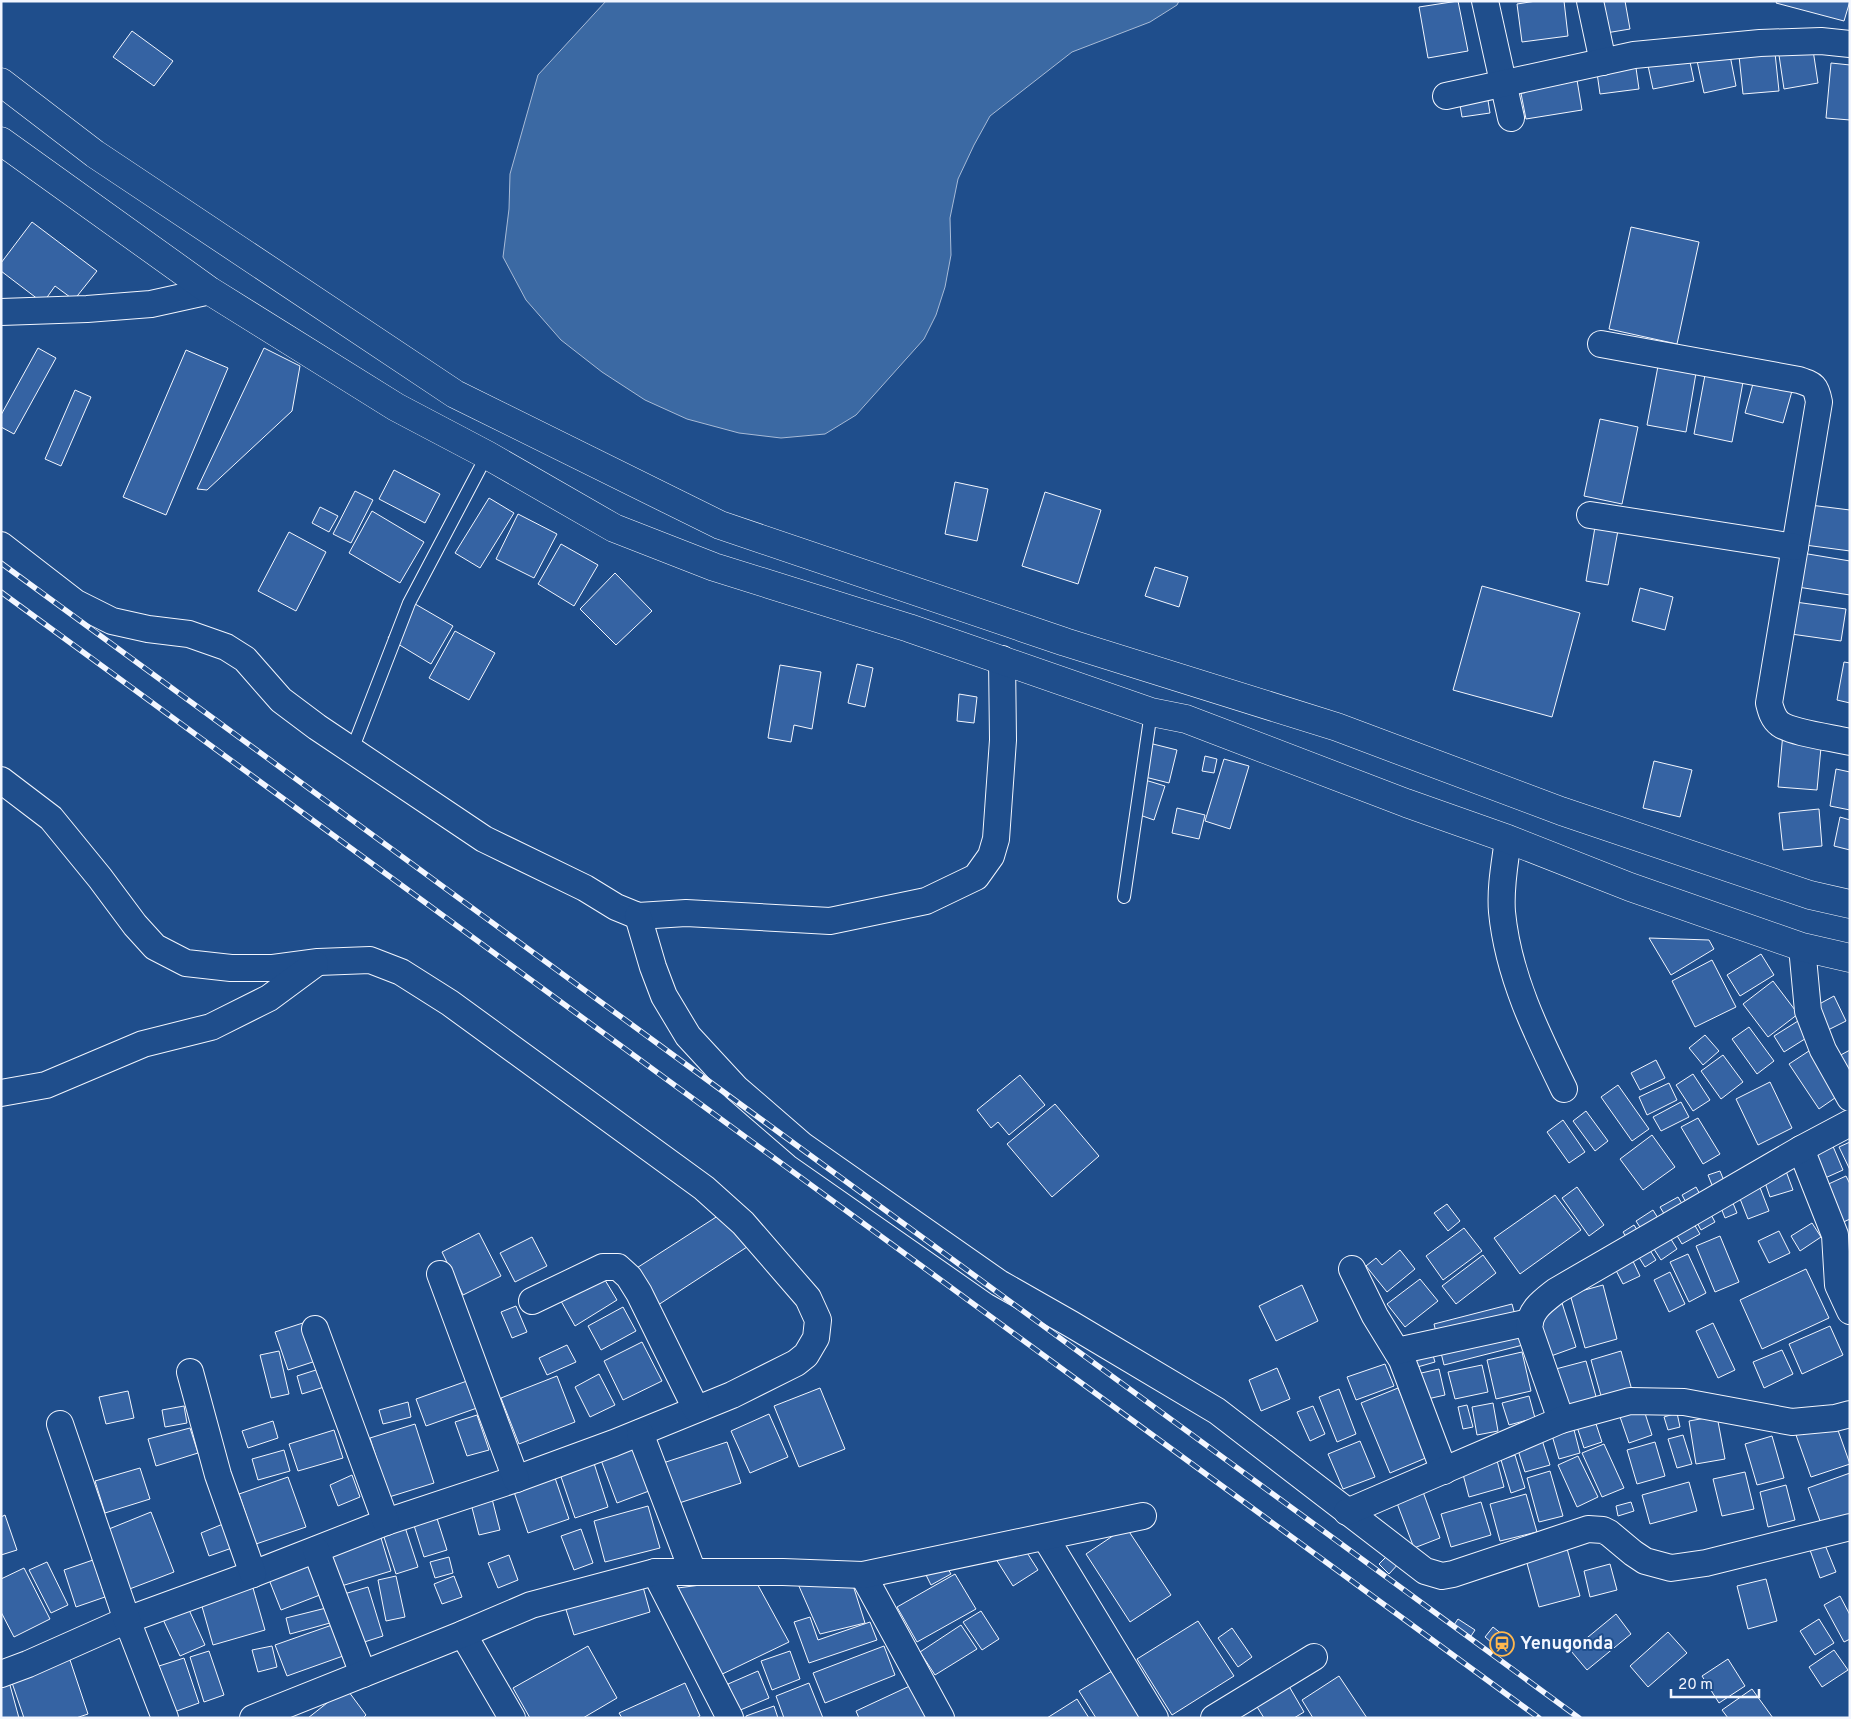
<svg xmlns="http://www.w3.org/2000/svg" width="1851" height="1719" font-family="Overpass,sans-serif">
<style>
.water{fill:#3b69a3;stroke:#a8bbd7}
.building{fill:#3563a3;stroke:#f2f6ff}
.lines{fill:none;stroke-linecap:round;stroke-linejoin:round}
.lane-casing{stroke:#f2f6ff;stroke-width:14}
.street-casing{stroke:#f2f6ff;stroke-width:28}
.highway-casing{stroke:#f2f6ff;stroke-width:29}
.lane{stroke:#1f4e8c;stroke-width:12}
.street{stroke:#1f4e8c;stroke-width:26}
.highway{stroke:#1f4e8c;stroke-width:28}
.rail-casing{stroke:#f2f6ff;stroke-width:5.5}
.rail{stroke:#1f4e8c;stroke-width:4;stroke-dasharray:11;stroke-linecap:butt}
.labels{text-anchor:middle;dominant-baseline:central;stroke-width:4;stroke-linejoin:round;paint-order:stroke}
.poi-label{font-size:18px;font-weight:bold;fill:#f2f6ff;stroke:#1f4e8c;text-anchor:start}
</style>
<rect width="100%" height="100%" fill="#1f4e8c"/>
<!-- water -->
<polygon class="water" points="606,1 1179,1 1177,5 1150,22 1072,52 990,116 974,145 958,179 950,218 951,255 945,287 936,315 924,339 856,415 825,434 781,438 739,433 687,419 645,400 602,372 561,340 526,300 503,257 509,209 510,174 538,75"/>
<!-- building -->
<g class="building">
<polygon points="1458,1 1468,51 1428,58 1419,7"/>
<polygon points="1536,1 1564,1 1568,36 1522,42 1517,4"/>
<polygon points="1600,1 1625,1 1630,29 1606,33"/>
<polygon points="1777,1 1850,1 1844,21 1776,3"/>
<polygon points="1810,30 1818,83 1784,89 1776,35"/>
<polygon points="132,31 173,61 154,86 113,57"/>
<polygon points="1773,34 1779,91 1743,94 1737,37"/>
<polygon points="1685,38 1694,81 1653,89 1644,47"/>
<polygon points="1727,40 1736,86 1704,93 1694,47"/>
<polygon points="1635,61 1639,89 1600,94 1596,66"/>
<polygon points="1831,63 1850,65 1850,120 1826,118"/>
<polygon points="1575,68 1582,110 1526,119 1518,78"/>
<polygon points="1486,88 1490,113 1462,117 1458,93"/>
<polygon points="32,222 97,271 74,300 55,286 43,303 1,271 1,263"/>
<polygon points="1631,227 1699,242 1677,344 1609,329"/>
<polygon points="38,348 56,358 14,434 1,427 1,415"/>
<polygon points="264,348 300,366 292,411 207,490 197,489"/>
<polygon points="186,350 228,368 166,515 123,497"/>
<polygon points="1658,366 1696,373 1686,432 1647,425"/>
<polygon points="1705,375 1743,382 1732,442 1694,434"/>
<polygon points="1754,380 1792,391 1783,423 1745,413"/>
<polygon points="75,390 91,397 61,466 45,459"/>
<polygon points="1600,419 1638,427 1622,504 1584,496"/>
<polygon points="394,470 440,494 425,523 379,499"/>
<polygon points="955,482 988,489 977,541 945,534"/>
<polygon points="355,491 373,500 351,543 333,534"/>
<polygon points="1045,492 1101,510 1078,584 1022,566"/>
<polygon points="489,498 514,513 480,568 455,553"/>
<polygon points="1810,505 1850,510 1850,551 1805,545"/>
<polygon points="320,507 338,516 329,532 312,523"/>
<polygon points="372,511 424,542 400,583 349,553"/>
<polygon points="518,514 557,534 534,578 496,559"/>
<polygon points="1596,521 1619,525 1608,585 1586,581"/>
<polygon points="289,532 326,552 296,611 258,591"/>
<polygon points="561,544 598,565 574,606 538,584"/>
<polygon points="1796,552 1850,561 1850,595 1791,586"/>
<polygon points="1155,567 1188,577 1179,607 1145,596"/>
<polygon points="615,573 652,611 616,645 580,609"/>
<polygon points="1482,586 1580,613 1552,717 1453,690"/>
<polygon points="1640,588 1673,597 1665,630 1632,621"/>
<polygon points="410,601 453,626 431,664 388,638"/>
<polygon points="1788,601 1846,609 1841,641 1784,633"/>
<polygon points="455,631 495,653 469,700 429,678"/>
<polygon points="1844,662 1850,663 1850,703 1837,700"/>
<polygon points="857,664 873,668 865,707 848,703"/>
<polygon points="780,665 821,672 812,729 794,725 791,742 768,738"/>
<polygon points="959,694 977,697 974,723 957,721"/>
<polygon points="1783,733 1822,737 1817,790 1778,787"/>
<polygon points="1149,743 1177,750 1169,783 1141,776"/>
<polygon points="1205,756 1217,759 1214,773 1202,771"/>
<polygon points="1224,759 1249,766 1230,829 1205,821"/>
<polygon points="1654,761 1692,770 1680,817 1643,808"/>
<polygon points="1836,769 1850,772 1850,810 1830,806"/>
<polygon points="1145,780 1165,786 1154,820 1134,813"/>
<polygon points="1177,808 1205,815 1199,839 1172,833"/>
<polygon points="1819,809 1822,846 1783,850 1779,813"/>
<polygon points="1840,817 1850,820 1850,850 1834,846"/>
<polygon points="1649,938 1709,940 1714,949 1671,975"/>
<polygon points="1761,954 1774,975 1740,996 1727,975"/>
<polygon points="1712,960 1736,1007 1695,1027 1672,981"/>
<polygon points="1773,981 1798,1014 1768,1037 1743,1004"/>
<polygon points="1834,996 1846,1021 1824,1032 1812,1008"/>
<polygon points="1798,1021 1808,1037 1784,1052 1774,1036"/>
<polygon points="1749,1027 1774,1061 1757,1074 1732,1039"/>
<polygon points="1705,1035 1719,1051 1703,1065 1689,1048"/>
<polygon points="1815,1047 1845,1091 1819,1109 1789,1064"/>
<polygon points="1850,1050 1850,1085 1835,1058"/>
<polygon points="1723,1055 1743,1082 1721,1099 1701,1071"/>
<polygon points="1656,1060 1665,1078 1640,1090 1631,1073"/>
<polygon points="1693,1074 1710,1100 1693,1111 1676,1085"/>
<polygon points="1020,1075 1045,1105 1009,1135 998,1122 991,1128 977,1110"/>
<polygon points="1770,1082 1792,1128 1758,1145 1736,1099"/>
<polygon points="1669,1083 1677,1100 1647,1115 1639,1097"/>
<polygon points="1618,1085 1649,1129 1632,1141 1601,1097"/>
<polygon points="1681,1102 1689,1117 1661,1131 1653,1117"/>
<polygon points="1055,1104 1099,1156 1052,1197 1007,1144"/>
<polygon points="1586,1111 1608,1141 1595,1151 1573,1121"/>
<polygon points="1698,1118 1720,1154 1703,1164 1681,1127"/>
<polygon points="1563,1120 1585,1152 1569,1163 1547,1132"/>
<polygon points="1652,1135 1675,1167 1643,1190 1620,1159"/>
<polygon points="1850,1142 1850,1170 1839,1147"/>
<polygon points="1832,1144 1843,1170 1825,1178 1813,1152"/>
<polygon points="1783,1163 1793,1190 1770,1197 1761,1171"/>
<polygon points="1752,1167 1769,1211 1748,1219 1731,1176"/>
<polygon points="1720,1171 1737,1213 1725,1218 1708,1175"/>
<polygon points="1846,1176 1850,1184 1850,1219 1839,1224 1822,1187"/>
<polygon points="1577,1187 1604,1225 1589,1236 1562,1198"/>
<polygon points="1696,1187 1715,1222 1701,1230 1682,1195"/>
<polygon points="1555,1195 1581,1230 1520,1274 1494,1238"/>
<polygon points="1678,1197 1700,1234 1682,1244 1660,1207"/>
<polygon points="1447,1204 1460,1221 1448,1231 1434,1213"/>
<polygon points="1653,1210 1677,1249 1661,1260 1636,1221"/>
<polygon points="724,1212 747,1247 655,1307 632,1271"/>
<polygon points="1812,1223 1821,1237 1800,1251 1791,1236"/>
<polygon points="1634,1225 1656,1260 1645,1267 1623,1232"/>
<polygon points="1464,1228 1482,1251 1443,1280 1426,1256"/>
<polygon points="1779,1231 1790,1253 1769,1263 1758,1241"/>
<polygon points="479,1233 501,1276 463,1295 442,1252"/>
<polygon points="1720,1236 1739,1282 1715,1292 1696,1246"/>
<polygon points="532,1237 547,1266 515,1282 500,1253"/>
<polygon points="1624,1242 1640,1276 1623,1284 1606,1251"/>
<polygon points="1400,1250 1415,1269 1387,1292 1366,1266 1376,1258 1382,1265"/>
<polygon points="1688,1254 1706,1293 1689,1302 1670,1262"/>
<polygon points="1483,1255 1496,1273 1456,1304 1442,1286"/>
<polygon points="1806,1269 1829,1318 1762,1349 1740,1300"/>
<polygon points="599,1270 617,1300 575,1326 557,1294"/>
<polygon points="1670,1272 1685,1304 1669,1312 1654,1280"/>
<polygon points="1420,1279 1438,1301 1405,1327 1387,1304"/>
<polygon points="1302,1285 1318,1321 1276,1341 1259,1306"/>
<polygon points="1603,1285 1617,1339 1585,1348 1570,1294"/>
<polygon points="1562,1303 1576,1347 1551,1356 1536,1312"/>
<polygon points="1512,1304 1523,1345 1444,1365 1434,1324"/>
<polygon points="516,1306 527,1332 512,1338 501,1312"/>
<polygon points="623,1307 636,1331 601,1350 588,1326"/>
<polygon points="309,1321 322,1359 288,1370 275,1332"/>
<polygon points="1713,1323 1735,1370 1718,1378 1696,1331"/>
<polygon points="1830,1326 1843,1355 1802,1374 1789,1344"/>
<polygon points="1427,1335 1435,1362 1414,1368 1407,1341"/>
<polygon points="642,1342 662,1381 623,1400 604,1361"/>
<polygon points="567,1345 576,1362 547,1375 539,1358"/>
<polygon points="1782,1350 1793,1374 1764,1388 1753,1362"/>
<polygon points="279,1351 289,1394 271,1398 260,1355"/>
<polygon points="1621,1351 1633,1394 1603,1403 1591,1360"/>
<polygon points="1522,1352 1531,1391 1496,1399 1487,1360"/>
<polygon points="1586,1361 1597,1400 1564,1409 1552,1370"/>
<polygon points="1385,1364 1394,1386 1356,1400 1347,1377"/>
<polygon points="1482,1365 1488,1392 1455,1399 1448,1372"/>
<polygon points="1277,1368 1290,1399 1261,1411 1249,1380"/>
<polygon points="319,1369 324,1387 302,1394 297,1376"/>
<polygon points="1439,1369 1445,1395 1423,1400 1417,1374"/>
<polygon points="599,1374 615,1405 590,1417 575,1387"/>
<polygon points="557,1376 575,1422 519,1444 501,1398"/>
<polygon points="467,1381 477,1408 426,1426 416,1399"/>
<polygon points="820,1388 845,1449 799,1467 774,1406"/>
<polygon points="1398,1388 1428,1457 1390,1473 1361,1403"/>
<polygon points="1339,1389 1356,1434 1337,1442 1319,1397"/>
<polygon points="128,1391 134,1418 106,1424 99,1397"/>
<polygon points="1529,1396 1535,1418 1509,1425 1502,1403"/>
<polygon points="408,1402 411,1417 383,1424 379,1410"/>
<polygon points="1493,1403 1498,1431 1477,1435 1472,1407"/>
<polygon points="1467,1405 1473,1427 1463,1429 1458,1407"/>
<polygon points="184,1406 187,1423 165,1427 162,1410"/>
<polygon points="1313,1406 1325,1434 1310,1441 1297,1412"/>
<polygon points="1643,1407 1652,1435 1629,1443 1619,1414"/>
<polygon points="1677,1413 1680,1427 1668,1430 1664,1417"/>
<polygon points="769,1414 788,1457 750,1473 731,1431"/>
<polygon points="477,1415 489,1450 467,1456 455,1422"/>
<polygon points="1717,1416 1725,1459 1696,1464 1689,1421"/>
<polygon points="1594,1418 1602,1442 1584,1448 1576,1424"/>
<polygon points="273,1421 278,1438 248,1448 242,1431"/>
<polygon points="1835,1422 1850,1464 1811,1477 1796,1435"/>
<polygon points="415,1424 434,1483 389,1497 370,1438"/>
<polygon points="1573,1426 1580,1453 1559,1459 1551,1432"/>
<polygon points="190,1428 198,1453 156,1466 148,1439"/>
<polygon points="334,1430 343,1458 298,1471 289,1444"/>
<polygon points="1683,1435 1692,1464 1677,1468 1668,1439"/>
<polygon points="1772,1436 1784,1478 1757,1485 1745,1444"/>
<polygon points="1541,1437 1550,1465 1525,1472 1516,1444"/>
<polygon points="629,1440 649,1491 617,1503 598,1452"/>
<polygon points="1360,1441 1375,1477 1343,1489 1328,1454"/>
<polygon points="727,1442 741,1483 676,1504 663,1463"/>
<polygon points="1655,1442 1665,1476 1637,1484 1627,1450"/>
<polygon points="1604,1444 1624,1488 1602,1497 1582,1453"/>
<polygon points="284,1450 290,1471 258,1480 252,1459"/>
<polygon points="1495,1453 1504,1487 1469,1497 1460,1463"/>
<polygon points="1515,1455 1525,1488 1511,1493 1501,1460"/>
<polygon points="1578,1456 1598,1497 1577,1507 1558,1465"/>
<polygon points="592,1457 608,1507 575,1518 558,1468"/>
<polygon points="140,1468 150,1499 105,1513 95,1481"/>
<polygon points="1550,1471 1563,1516 1539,1522 1527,1478"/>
<polygon points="553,1472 569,1519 528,1533 512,1486"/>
<polygon points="1745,1472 1754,1509 1722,1516 1713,1479"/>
<polygon points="1850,1473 1850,1519 1823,1529 1808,1488"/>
<polygon points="352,1475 360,1497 338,1506 330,1485"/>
<polygon points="288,1477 306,1527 256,1544 239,1494"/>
<polygon points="1419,1481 1440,1538 1414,1548 1392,1490"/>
<polygon points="1689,1482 1697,1511 1650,1524 1642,1495"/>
<polygon points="1786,1485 1795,1520 1768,1527 1760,1492"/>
<polygon points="490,1491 500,1530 479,1535 469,1496"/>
<polygon points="1526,1494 1537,1532 1500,1541 1490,1504"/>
<polygon points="1481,1502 1491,1535 1451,1547 1441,1514"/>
<polygon points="1631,1502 1634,1511 1618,1516 1616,1506"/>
<polygon points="648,1506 660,1548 605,1562 594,1521"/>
<polygon points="434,1509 447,1550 424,1557 411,1516"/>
<polygon points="151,1512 174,1572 127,1590 104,1531"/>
<polygon points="5,1515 17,1550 1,1555 1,1517"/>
<polygon points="403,1521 418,1567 396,1574 381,1528"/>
<polygon points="223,1524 232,1548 209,1556 201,1533"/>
<polygon points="1126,1527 1171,1595 1130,1622 1086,1554"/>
<polygon points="581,1529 593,1563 574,1570 561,1536"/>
<polygon points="1563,1534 1580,1596 1539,1607 1522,1545"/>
<polygon points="381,1538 391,1571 338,1587 329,1554"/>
<polygon points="1019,1540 1038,1570 1013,1586 994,1556"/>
<polygon points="1825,1545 1836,1572 1820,1578 1810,1550"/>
<polygon points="1390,1553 1400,1562 1389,1574 1379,1564"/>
<polygon points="310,1555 325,1593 281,1610 266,1572"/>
<polygon points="509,1555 518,1580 498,1588 488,1563"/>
<polygon points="449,1557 453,1573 435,1578 430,1562"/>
<polygon points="942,1559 951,1574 931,1585 923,1569"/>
<polygon points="93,1560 105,1597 76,1607 64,1570"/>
<polygon points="47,1562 68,1605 51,1613 29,1570"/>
<polygon points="1610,1564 1617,1590 1590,1597 1584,1571"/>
<polygon points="24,1568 50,1619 14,1637 1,1612 1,1579"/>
<polygon points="955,1574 976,1609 917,1642 897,1607"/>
<polygon points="396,1576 405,1617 386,1621 378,1580"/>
<polygon points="454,1576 462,1597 442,1604 434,1584"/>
<polygon points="640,1576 650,1612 574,1635 563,1600"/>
<polygon points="754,1578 789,1642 714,1678 670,1589"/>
<polygon points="851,1579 865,1623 820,1634 798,1584"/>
<polygon points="1766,1579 1777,1621 1748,1629 1737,1586"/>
<polygon points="368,1587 383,1636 358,1644 344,1594"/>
<polygon points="253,1588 265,1630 213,1645 201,1603"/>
<polygon points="1840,1596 1850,1615 1850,1639 1844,1642 1824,1605"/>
<polygon points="185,1601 205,1645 180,1656 160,1613"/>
<polygon points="326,1608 330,1623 290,1634 286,1618"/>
<polygon points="981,1611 999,1639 982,1650 963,1622"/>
<polygon points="1616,1614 1631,1634 1587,1670 1571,1651"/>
<polygon points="810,1617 818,1640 870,1622 877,1640 809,1663 794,1622"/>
<polygon points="1458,1619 1475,1630 1471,1636 1454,1625"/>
<polygon points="1819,1619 1834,1643 1815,1655 1800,1631"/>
<polygon points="1198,1621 1234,1676 1172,1715 1137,1659"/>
<polygon points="332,1625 343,1656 287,1676 275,1645"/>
<polygon points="961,1625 977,1649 935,1675 920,1652"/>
<polygon points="1493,1627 1513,1643 1505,1654 1485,1637"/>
<polygon points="1232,1628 1252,1657 1238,1667 1218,1638"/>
<polygon points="1668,1632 1687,1653 1648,1687 1630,1666"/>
<polygon points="272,1646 277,1667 258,1672 252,1650"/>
<polygon points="588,1646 617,1698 583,1718 530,1718 513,1688"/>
<polygon points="884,1646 895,1675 825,1703 813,1673"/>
<polygon points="66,1648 88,1714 76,1718 24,1718 7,1668"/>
<polygon points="1834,1650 1848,1670 1822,1687 1809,1667"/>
<polygon points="209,1651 224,1695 204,1702 190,1657"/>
<polygon points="790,1651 800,1679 772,1690 761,1661"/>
<polygon points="184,1658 199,1703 174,1712 159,1666"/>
<polygon points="1728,1659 1745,1686 1719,1703 1702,1676"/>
<polygon points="5,1667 19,1718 1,1718 1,1668"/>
<polygon points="1279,1669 1304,1712 1294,1718 1264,1718 1246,1689"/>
<polygon points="758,1671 769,1698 738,1711 728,1684"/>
<polygon points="1112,1671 1141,1718 1096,1718 1079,1691"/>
<polygon points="1339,1676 1367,1718 1313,1718 1302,1700"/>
<polygon points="685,1683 700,1716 696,1718 622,1718 619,1713"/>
<polygon points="809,1683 823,1718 784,1718 776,1696"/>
<polygon points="914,1684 929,1715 922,1718 859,1718 856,1711"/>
<polygon points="346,1688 366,1715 363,1718 308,1718"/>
<polygon points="1752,1689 1773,1718 1728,1718 1722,1710"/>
<polygon points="1077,1699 1089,1718 1047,1718"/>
<polygon points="774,1706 778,1718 746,1718 746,1716"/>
</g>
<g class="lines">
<!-- lane casing -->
<g class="lane-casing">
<g id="lane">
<polyline points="352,750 409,603 487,455"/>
<polyline points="1124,897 1151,712"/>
</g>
</g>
<!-- street casing -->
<g class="street-casing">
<g id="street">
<polyline points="1485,1 1511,118"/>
<polyline points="1590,1 1603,62"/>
<polyline points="1446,96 1634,55 1760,43 1821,41 1850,44"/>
<polyline points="1,312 87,309 151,304 210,291"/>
<path d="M 1601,344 L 1799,380 C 1814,385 1816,386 1819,402 L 1769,703 C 1771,711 1773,719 1780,724 C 1792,733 1834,738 1850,742"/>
<polyline points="1590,515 1795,547"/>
<polyline points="1,545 76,603 112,621 148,629 189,634 226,647 245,659 281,700 317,727 484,839 585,888 616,907 638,916 686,913 830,921 926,901 976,877 991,856 996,839 1003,740 1002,659"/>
<polyline points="1,780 51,818 100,878 135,925 155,947 186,963 231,968 273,968 318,962 370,960 401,972 450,1003 704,1188 743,1223 808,1298 818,1320 816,1338 806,1355 796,1363 732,1395 614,1443 516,1479 386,1522 253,1574 127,1620 28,1664 1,1674"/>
<path d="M 1508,839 C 1505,863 1500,887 1502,912 C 1508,975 1536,1032 1564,1089"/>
<polyline points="638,916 653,967 664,996 688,1036 736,1088 803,1146 999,1283 1071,1324 1217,1411 1425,1571 1442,1576 1453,1574 1588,1529 1603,1530 1609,1533 1633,1553 1645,1561 1671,1568 1706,1563 1850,1527"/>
<polyline points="1802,947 1808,1011 1823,1050 1850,1098"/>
<polyline points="1,1093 46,1085 143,1044 211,1027 269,998 315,964"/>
<polyline points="1801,1149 1835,1235 1838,1285 1850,1311"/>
<polyline points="1352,1269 1375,1316 1402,1360 1444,1471"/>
<polyline points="440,1274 516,1479"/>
<polyline points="532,1301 603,1267 618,1267 629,1277 639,1293 696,1409"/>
<polyline points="315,1329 386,1522"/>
<polyline points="1397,1351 1530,1322"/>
<polyline points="190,1372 218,1475 253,1574"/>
<path d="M 1561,1420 L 1529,1328 C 1530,1310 1542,1302 1556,1291 L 1801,1149 L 1850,1123"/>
<polyline points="60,1424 127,1620 165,1718"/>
<polyline points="640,1433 693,1572"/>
<polyline points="1347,1512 1561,1420 1630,1401 1684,1402 1792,1422 1835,1418 1850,1414"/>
<polyline points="1045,1537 1155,1718"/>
<polyline points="316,1550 363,1674"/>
<polyline points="655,1572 730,1718"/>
<polyline points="863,1575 941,1718"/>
<polyline points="463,1634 512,1718"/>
<polyline points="253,1718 463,1634 531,1605 655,1572 783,1572 863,1575 1143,1516"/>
<polyline points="1214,1718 1314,1657"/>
</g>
</g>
<!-- highway casing -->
<g class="highway-casing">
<g id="highway">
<polyline points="1,82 95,154 455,394 720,525 1065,642 1337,727 1561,811 1810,895 1850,904"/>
<polyline points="1,141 210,291 396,407 487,455 614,528 714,567 909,628 1151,712 1186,719 1406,803 1508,839 1630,887 1802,947 1850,958"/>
</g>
</g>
<!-- lane -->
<use href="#lane" class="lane"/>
<!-- street -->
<use href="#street" class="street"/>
<!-- highway -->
<use href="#highway" class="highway"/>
<!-- rail casing -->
<g class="rail-casing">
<g id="rail">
<polyline points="1,563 1579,1718"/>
<polyline points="1,592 1539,1718"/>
</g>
</g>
<!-- rail -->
<use href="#rail" class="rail"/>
</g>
<!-- icons -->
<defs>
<g id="station-ring" transform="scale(1.25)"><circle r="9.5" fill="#1f4e8c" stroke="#ffb74d" stroke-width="1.5"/><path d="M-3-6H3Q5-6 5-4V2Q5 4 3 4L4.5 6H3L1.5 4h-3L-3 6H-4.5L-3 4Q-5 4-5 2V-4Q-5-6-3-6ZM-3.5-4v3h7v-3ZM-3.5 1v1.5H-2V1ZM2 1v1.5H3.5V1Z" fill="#ffb74d"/></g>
</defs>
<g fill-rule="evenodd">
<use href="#station-ring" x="1502" y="1644"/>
</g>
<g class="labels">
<!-- poi labels -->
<g class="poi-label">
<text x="1520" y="1644">Yenugonda</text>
</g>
</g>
<!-- border -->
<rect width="1851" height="1719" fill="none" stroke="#f2f6ff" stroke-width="5"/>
<!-- scale -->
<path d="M1671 1689v8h88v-8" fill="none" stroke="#f2f6ff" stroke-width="2.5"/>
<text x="1678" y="1689" font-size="15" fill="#f2f6ff" stroke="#1f4e8c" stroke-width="4" paint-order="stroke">20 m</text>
</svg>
